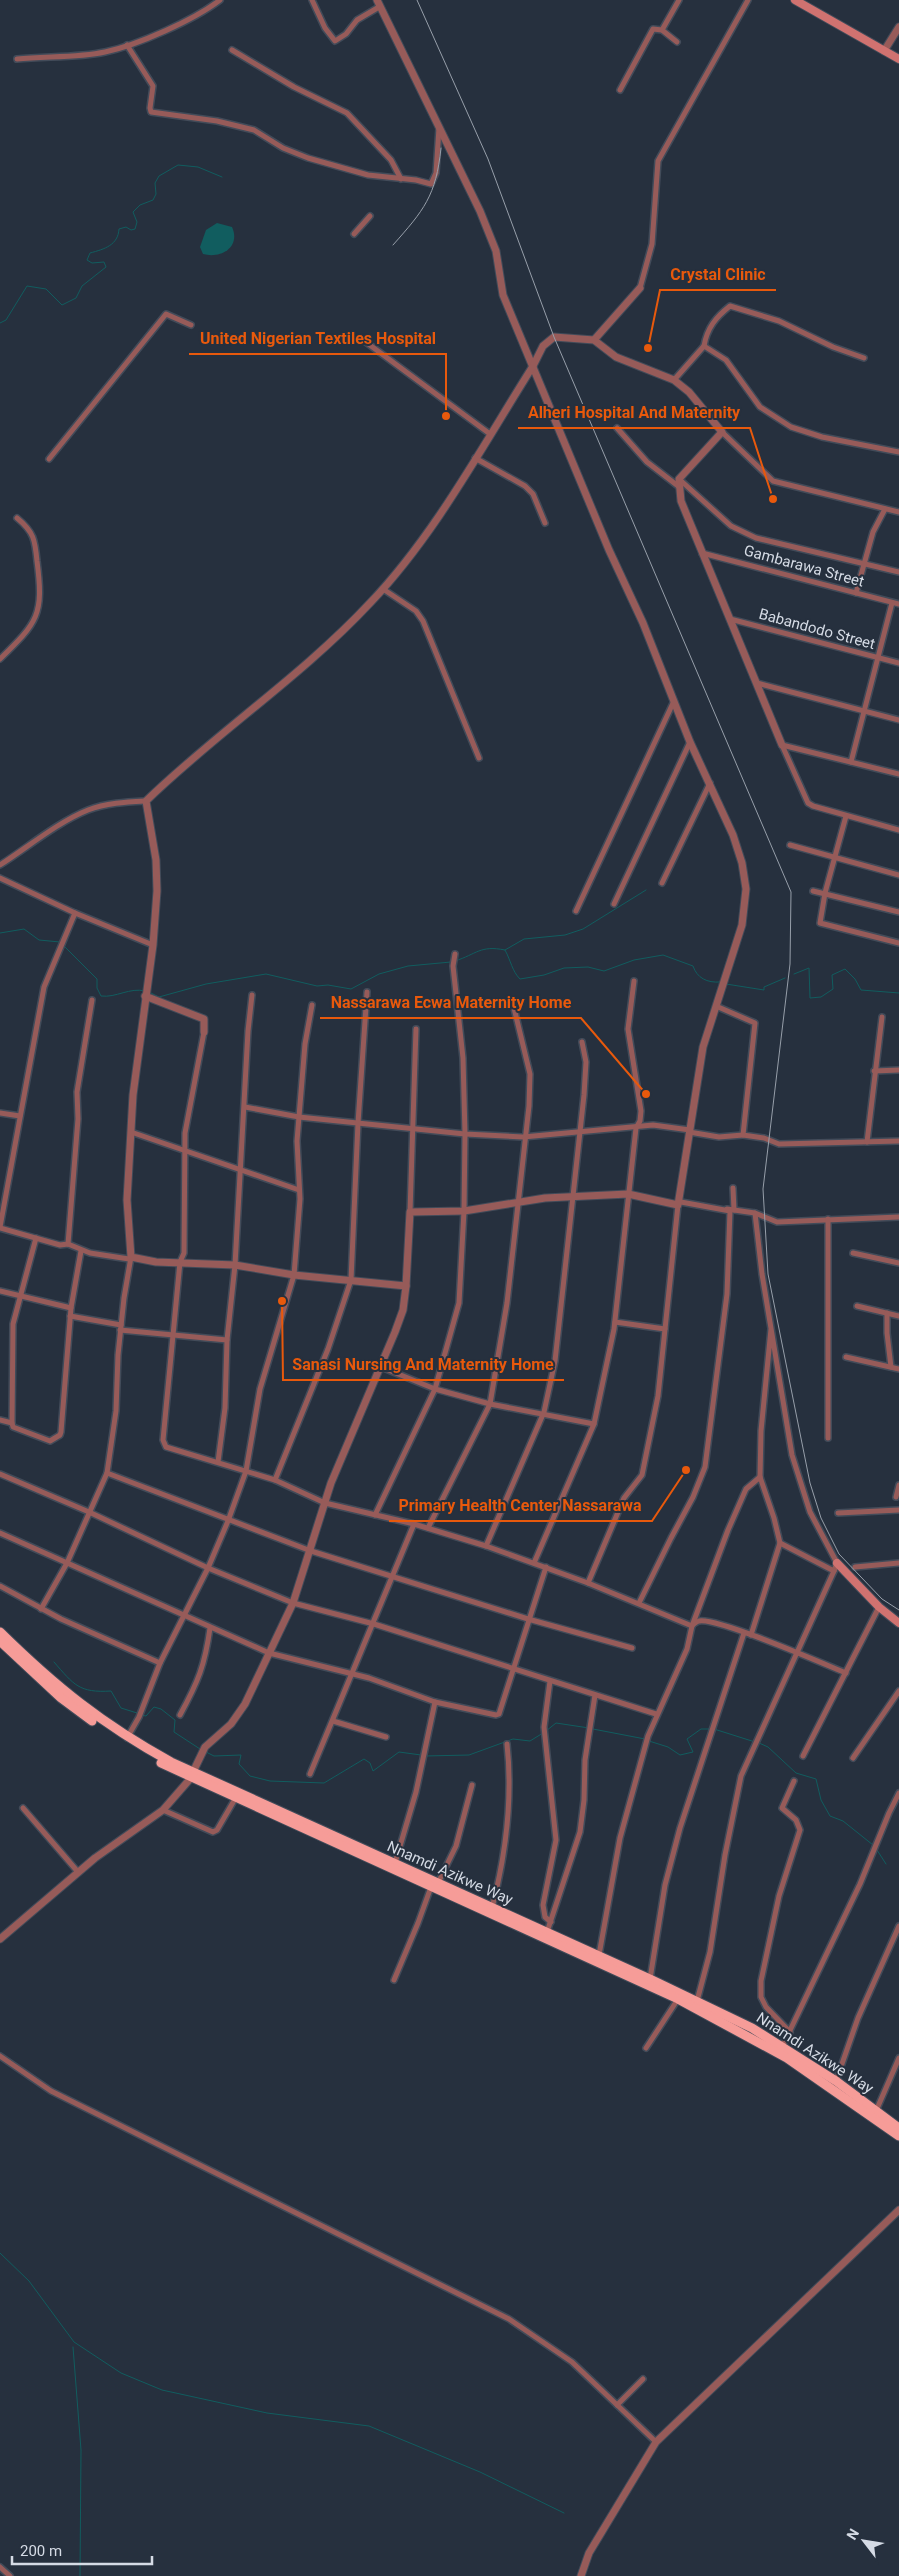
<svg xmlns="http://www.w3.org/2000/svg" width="899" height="2576" font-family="Roboto,sans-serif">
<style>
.water{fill:#115d5f}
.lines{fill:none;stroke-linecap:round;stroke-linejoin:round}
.stream{stroke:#115d5f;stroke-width:1}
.minor-casing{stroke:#424b59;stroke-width:8}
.tertiary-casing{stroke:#424b59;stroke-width:9}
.secondary-casing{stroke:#424b59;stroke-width:10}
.trunk-casing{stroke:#424b59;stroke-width:11}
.minor{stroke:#975b59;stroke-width:5}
.tertiary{stroke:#975b59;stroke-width:7}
.secondary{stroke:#d07270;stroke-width:8}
.trunk{stroke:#f69c98;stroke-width:9}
.rail{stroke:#979faa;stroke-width:1}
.labels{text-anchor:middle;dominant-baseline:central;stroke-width:4;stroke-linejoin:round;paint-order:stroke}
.street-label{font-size:15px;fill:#d5dbe5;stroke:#26303e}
.leader{fill:none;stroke:#e8590c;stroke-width:2}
.callout-dot{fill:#e8590c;stroke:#26303e;stroke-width:2}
.callout-label{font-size:16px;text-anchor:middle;font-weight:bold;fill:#e8590c;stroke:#26303e;stroke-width:4;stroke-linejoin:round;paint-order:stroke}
</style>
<rect width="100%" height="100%" fill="#26303e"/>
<!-- water -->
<path class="water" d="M 217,223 L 232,227 C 241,247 221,259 203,254 L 200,247 L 206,230 Z"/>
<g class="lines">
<!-- stream -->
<g class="stream">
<path d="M 0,323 L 6,320 L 27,286 L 46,289 L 62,305 L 76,298 L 82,286 L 106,267 L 104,262 L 92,263 L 87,260 L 90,253 C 105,249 118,245 119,229 L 126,227 L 131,230 L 135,229 L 137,222 L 133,212 L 140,205 L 153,200 L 156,194 L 155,183 L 159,176 L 178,165 L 198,167 L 222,177"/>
<polyline points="0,933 24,929 39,940 60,942"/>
<path d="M 63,945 L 97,979 L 97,988 L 101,996 C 116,998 130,987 145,991"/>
<polyline points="505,950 524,939 565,935 583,929 646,890"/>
<path d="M 455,961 C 477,954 480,945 505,950 C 511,961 512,971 520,979 L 544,975 L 564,968 L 588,967 L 604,971 L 634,960 L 663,955 L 693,966 C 697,978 707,983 720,982"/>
<polyline points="794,974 809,968 810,998 821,997 833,989 832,975 845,969 855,979 861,990 899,993"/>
<polyline points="726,984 764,990 764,987 785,978"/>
<polyline points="149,992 159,997 206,984 266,974 317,986 328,985 351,989 379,974 408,966 451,962"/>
<path d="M 54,1662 C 74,1685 79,1693 111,1691 L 121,1708 L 137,1713"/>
<polyline points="141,1715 146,1716 154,1707 161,1709 175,1720 174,1732 200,1749"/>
<polyline points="593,1729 645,1739"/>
<polyline points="714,1729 755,1742"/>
<polyline points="546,1731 556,1723 589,1728"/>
<polyline points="649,1741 668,1747 680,1755 693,1752 687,1739 701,1729 710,1729"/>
<polyline points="759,1743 768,1747 796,1773 816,1779 821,1800 830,1816 843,1821 873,1845"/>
<polyline points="206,1752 214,1756 241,1755 239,1764 250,1776 270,1781 324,1783 364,1759 370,1763 373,1771 399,1752 421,1755"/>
<polyline points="425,1756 469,1755 513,1739 530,1741 543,1733"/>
<polyline points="877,1850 886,1864"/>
<polyline points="0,2253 29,2281 74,2342 121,2373 162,2390 267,2413 369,2426 480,2472 564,2513"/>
<polyline points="73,2347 81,2450 80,2576"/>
</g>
<!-- minor casing -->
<g class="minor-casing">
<g id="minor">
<polyline points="312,0 325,28 335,41 346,34 357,20 379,7"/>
<polyline points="662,30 679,0"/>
<polyline points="127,45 153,86 150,108 151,112 217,121 254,130 283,148 308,158 368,175 416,180 431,184 436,173 439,128"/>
<polyline points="232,50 294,87 347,113 391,160 401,179"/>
<path d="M 17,59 C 46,56 77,58 105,52 C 138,45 194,20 220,0"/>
<polyline points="620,90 653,29 662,30 677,42"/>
<polyline points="354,234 370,216"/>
<polyline points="640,288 652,244 658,161 748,0"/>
<polyline points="363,340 490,434"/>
<path d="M 704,346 C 707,328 716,317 730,306 L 779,321 L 833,347 L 864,358"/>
<polyline points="674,380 704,346 726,360 760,407 791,427 822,437 899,452"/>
<polyline points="617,428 647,462 678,486"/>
<polyline points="722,432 773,481 899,512"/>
<polyline points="475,458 525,486 533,494 545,523"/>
<polyline points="49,459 166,314 191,325"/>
<polyline points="679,479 731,526 756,538 899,572"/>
<polyline points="702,553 899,604"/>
<polyline points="383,589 416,611 423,621 479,758"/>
<polyline points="856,593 873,532 885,509"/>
<polyline points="730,619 899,663"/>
<path d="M 0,659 C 38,622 44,615 37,561 C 35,540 34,532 17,518"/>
<polyline points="757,683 899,720"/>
<polyline points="782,745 808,803 813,806 899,830"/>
<polyline points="782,745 899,774"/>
<polyline points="851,762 892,603"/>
<polyline points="846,816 825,893 820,923 899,943"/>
<polyline points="790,845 899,875"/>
<path d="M 0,865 C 28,847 58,822 88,810 C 106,803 127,802 146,801"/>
<polyline points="0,878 75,913"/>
<polyline points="662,883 710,783"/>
<polyline points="813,891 899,912"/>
<polyline points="614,904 690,742"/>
<polyline points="576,911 674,701"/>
<polyline points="716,1006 755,1023 743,1135 764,1138 779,1144 899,1141"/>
<polyline points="204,1032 185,1133 184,1253 180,1262 163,1440 166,1447 275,1480 325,1503 414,1524 486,1546 588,1583 692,1626"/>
<polyline points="874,1071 899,1070"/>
<polyline points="245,1107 299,1117 465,1134 523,1137 653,1125 690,1130"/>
<polyline points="0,1113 20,1116"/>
<polyline points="131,1132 299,1190"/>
<polyline points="689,1132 719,1137 743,1135"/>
<polyline points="867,1142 882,1017"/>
<polyline points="733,1188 734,1210"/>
<polyline points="727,1209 755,1213 762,1274 792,1455 810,1512 837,1563 834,1571 780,1543 774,1518 760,1477 761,1431 771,1329"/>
<polyline points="410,1212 416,1029"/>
<polyline points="755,1213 777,1222 899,1217"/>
<polyline points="828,1219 828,1438"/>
<polyline points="0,1227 44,987 75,913 153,945"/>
<polyline points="0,1228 60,1245 68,1244 90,1253 129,1259"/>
<polyline points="36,1238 13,1324 12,1423 13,1427 50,1441 60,1435 61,1432 71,1308 81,1251"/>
<polyline points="68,1244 78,1119 77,1092 92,1000"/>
<polyline points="853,1253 899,1263"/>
<polyline points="0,1291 71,1308"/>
<polyline points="857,1306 899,1316"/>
<polyline points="887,1313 887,1333 891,1367"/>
<polyline points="70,1316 121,1325"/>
<polyline points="615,1322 665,1329"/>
<polyline points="120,1330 227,1340"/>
<polyline points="846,1357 899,1369"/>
<polyline points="381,1367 435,1389 490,1404 594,1424"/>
<polyline points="0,1420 12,1423"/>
<polyline points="218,1462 225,1408 227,1340 235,1265 248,1031 252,995"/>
<polyline points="107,1473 311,1551 528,1619 632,1648"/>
<polyline points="0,1474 89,1512 208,1568 293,1603 374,1624 656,1714"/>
<polyline points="275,1480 328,1349 351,1280 358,1123 367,992"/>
<polyline points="896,1497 899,1485"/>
<polyline points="838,1513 899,1510"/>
<polyline points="375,1515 435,1389 459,1303 464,1211 465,1134 463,1058 453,966 455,954"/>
<polyline points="428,1528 490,1404 507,1303 529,1106 530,1074 514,1008"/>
<polyline points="0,1533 269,1653 369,1678 435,1702 496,1715 499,1714 546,1567"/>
<polyline points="486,1546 544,1412 555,1361 584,1095 586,1062 582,1042"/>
<polyline points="534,1563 594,1424 614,1329 636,1128 640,1121 641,1111 628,1029 634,981"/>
<polyline points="855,1567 899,1563"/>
<polyline points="588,1583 624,1498 642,1475 658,1396 678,1205"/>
<polyline points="0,1586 61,1619 160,1663"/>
<polyline points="639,1603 671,1538 693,1497 705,1467 727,1294 730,1211 681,1202"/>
<polyline points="41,1609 67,1563 107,1473 116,1411 118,1355 124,1298 131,1257"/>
<path d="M 692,1625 C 694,1624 696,1622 699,1621 C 717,1617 824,1664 846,1673"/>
<polyline points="751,1635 780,1543"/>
<polyline points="550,1681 544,1727 556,1840 543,1905 545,1917 551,1922"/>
<path d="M 180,1715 C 198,1682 205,1665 210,1628"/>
<polyline points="333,1721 386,1737"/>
<polyline points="127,1738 139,1717 160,1663 208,1568 228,1521 246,1471 260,1389 294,1275 300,1199 297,1141 305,1044 312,1005"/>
<polyline points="803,1756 879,1607"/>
<polyline points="853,1758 899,1691"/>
<polyline points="310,1774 414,1524"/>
<polyline points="23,1808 78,1872"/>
<polyline points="163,1810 213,1832 217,1830 235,1799"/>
<polyline points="395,1863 416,1792 435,1702"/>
<polyline points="438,1883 456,1846 472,1785"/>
<path d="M 492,1908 C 506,1854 513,1800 507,1744"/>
<polyline points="547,1932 580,1832 584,1800 585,1760 595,1695"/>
<polyline points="599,1955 620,1838 648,1736 687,1649 692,1626 728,1530 746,1489 760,1477"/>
<polyline points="650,1979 665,1885 680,1828 744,1633"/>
<polyline points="394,1980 418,1923 431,1887"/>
<polyline points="697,2001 710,1952 725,1855 741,1776 834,1571"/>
<polyline points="790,2032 766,2007 761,1997 761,1981 779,1896 800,1830 796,1820 782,1808 794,1781"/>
<polyline points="782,2047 860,1884 889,1813 899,1793"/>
<polyline points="646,2048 678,1999"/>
<polyline points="0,2056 51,2091 509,2319 572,2362 656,2442"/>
<polyline points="836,2081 858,2018 899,1926"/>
<polyline points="876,2111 899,2058"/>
<polyline points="617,2405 643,2379"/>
<polyline points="0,2567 10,2576"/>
</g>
</g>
<!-- tertiary casing -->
<g class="tertiary-casing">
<g id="tertiary">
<polyline points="377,0 480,211 496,251 503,295 609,550 643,623 690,742 733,835 742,863 746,889 742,925 703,1047 678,1205 628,1194 545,1198 464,1211 410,1212 406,1286"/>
<polyline points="884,51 899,27"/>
<polyline points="594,340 640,288"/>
<polyline points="145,996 204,1019 204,1032"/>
<path d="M 193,1772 L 205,1747 L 231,1724 L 245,1704 L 293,1603 L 331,1483 L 395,1332 L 403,1310 L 406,1286 L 294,1275 L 235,1265 L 156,1262 L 131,1257 L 127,1200 L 133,1095 L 153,945 L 157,891 L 156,860 L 146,801 C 217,732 302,676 370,603 C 435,535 483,445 533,366 L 543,346 L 554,337 L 594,340 L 616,357 L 674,380 L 689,392 L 722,432 L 679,479 L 681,501 L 782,745"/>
<polyline points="0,1939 95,1858 163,1810 190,1779"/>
<polyline points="581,2576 589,2553 656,2442 899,2210"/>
</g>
</g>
<!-- secondary casing -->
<g class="secondary-casing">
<g id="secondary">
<polyline points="795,0 899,59"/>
<polyline points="837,1563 879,1607 899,1623"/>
</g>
</g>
<!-- trunk casing -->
<g class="trunk-casing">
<g id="trunk">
<path d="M 0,1632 C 56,1687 102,1724 171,1762 L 650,1979 L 752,2028 L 836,2081 L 899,2128"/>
<polyline points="0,1641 61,1698 92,1721"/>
<polyline points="161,1763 678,1999 787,2058 899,2136"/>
</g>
</g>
<!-- minor -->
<use href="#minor" class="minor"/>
<!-- tertiary -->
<use href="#tertiary" class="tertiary"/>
<!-- secondary -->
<use href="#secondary" class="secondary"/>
<!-- trunk -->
<use href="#trunk" class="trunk"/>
<!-- rail -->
<g class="rail">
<polyline points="417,0 488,159 554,337 791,892 790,964 763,1189 768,1274 810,1483 821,1518 839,1554 882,1599 899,1610"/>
<path d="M 393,245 C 424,210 436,196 441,148"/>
</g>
</g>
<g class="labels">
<!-- street labels -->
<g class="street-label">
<text transform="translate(804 566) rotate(15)">Gambarawa Street</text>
<text transform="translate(817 629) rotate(15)">Babandodo Street</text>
<text transform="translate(450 1873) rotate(24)">Nnamdi Azikwe Way</text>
<text transform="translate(815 2053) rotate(33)">Nnamdi Azikwe Way</text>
</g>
</g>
<!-- callouts -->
<path class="leader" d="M648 348L660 290H776M446 416L446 354H189M773 499L750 428H518M646 1094L581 1018H320M282 1301L283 1380H564M686 1470L652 1521H389"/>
<g class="callout-dot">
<circle cx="648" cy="348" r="5"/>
<circle cx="446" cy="416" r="5"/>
<circle cx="773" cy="499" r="5"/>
<circle cx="646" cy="1094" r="5"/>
<circle cx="282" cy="1301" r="5"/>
<circle cx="686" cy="1470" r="5"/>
</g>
<g class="callout-label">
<text x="718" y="280">Crystal Clinic</text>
<text x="318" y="344">United Nigerian Textiles Hospital</text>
<text x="634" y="418">Alheri Hospital And Maternity</text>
<text x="451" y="1008">Nassarawa Ecwa Maternity Home</text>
<text x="423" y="1370">Sanasi Nursing And Maternity Home</text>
<text x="520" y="1511">Primary Health Center Nassarawa</text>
</g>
<!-- north arrow -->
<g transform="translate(864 2541) rotate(301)" stroke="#26303e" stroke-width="4" paint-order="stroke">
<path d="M0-4L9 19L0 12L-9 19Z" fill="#d5dbe5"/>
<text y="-8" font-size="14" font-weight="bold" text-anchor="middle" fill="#d5dbe5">N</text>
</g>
<!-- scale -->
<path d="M12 2556v8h140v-8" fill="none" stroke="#d5dbe5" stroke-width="2.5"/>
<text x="20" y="2556" font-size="15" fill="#d5dbe5" stroke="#26303e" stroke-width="4" paint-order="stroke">200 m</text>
</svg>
